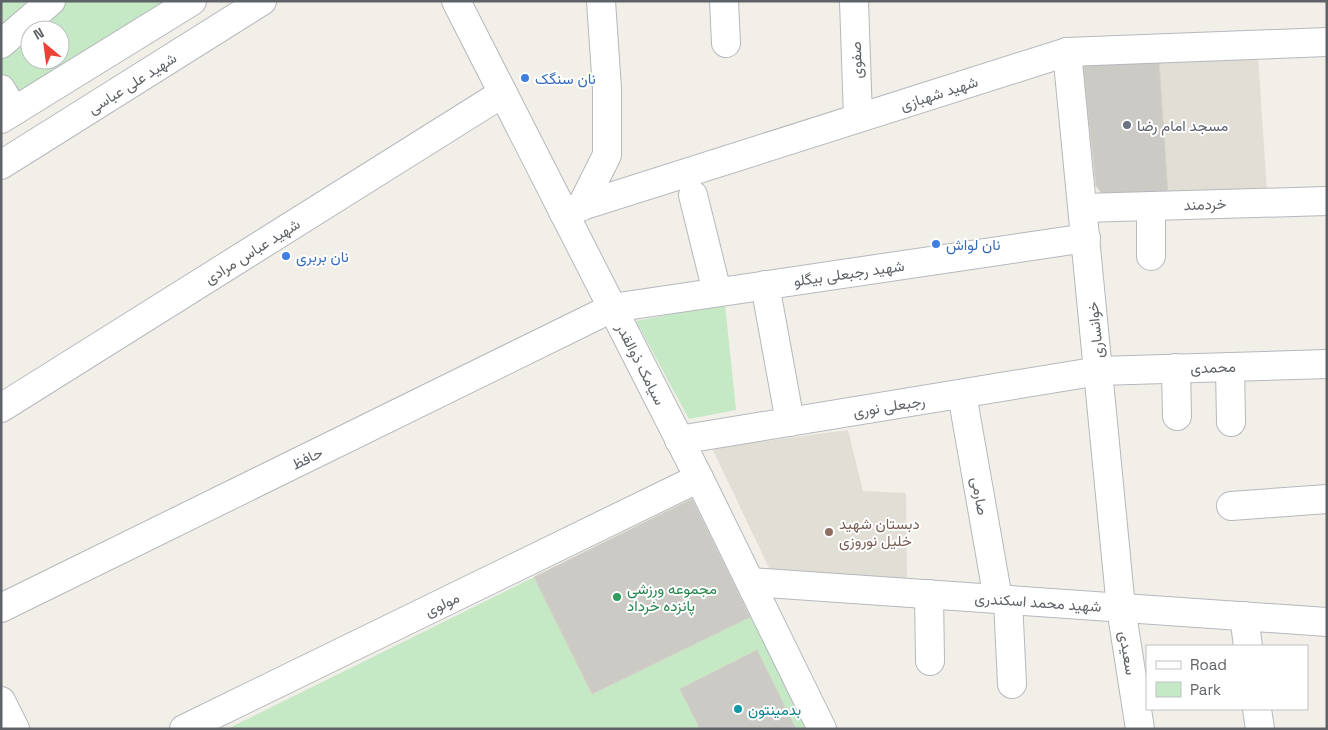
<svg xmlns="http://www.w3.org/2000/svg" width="1328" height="730" font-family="'Space Grotesk',Vazirmatn,sans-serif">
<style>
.education{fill:#e1ded6}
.green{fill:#c5e8c5;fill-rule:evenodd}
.building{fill:#cccac5;stroke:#d6d1c6}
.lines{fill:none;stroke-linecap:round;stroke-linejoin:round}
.minor-casing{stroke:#b5b8bc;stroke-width:30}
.minor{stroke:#fff;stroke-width:28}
.shop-dot{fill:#3f7fe0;stroke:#fff;stroke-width:2}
.worship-dot{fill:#6b7280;stroke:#fff;stroke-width:2}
.education-dot{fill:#8d6e63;stroke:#fff;stroke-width:2}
.leisure-dot{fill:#2e9e5b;stroke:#fff;stroke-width:2}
.culture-dot{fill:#0f9aa8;stroke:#fff;stroke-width:2}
.labels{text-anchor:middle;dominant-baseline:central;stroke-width:4;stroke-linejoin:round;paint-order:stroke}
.street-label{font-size:15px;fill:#5f6368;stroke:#fff}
.shop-label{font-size:15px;fill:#366cbe;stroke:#fff;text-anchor:start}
.worship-label{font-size:15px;fill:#5b616d;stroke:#fff;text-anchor:start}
.education-label{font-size:15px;fill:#785e54;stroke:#fff;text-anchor:start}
.leisure-label{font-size:15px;fill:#27864d;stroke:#fff;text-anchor:start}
.culture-label{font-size:15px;fill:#0d838f;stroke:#fff;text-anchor:start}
</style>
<rect width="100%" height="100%" fill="#f1efe8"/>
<!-- education -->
<g class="education">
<polygon points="1258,56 1267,191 1168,196 1159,61"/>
<polygon points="848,430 863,491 906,493 907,580 770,570 712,448"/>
</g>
<!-- green -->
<g class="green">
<path d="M 1,1 L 208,1 L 1,130 ZM 30,30 L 60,30 L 60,60 L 30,60 Z"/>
<polygon points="725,304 736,410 689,419 636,321"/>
<polygon points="692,499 806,729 227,729"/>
</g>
<!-- building -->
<g class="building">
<polygon points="1159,61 1168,196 1106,199 1096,186 1083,63"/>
<polygon points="692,499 750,617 592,694 534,577"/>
<polygon points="757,650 796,729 700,729 680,689"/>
</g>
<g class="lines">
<!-- minor casing -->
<g class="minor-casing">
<g id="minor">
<polyline points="456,1 699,478 822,729"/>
<polyline points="724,1 726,43"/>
<polyline points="854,1 858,118"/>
<polyline points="1,44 51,1"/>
<polyline points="1067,52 1121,608 1140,729"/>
<polyline points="1,89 14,111"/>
<polyline points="1,119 192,1"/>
<polyline points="1,165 262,1"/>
<polyline points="693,195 717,292"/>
<polyline points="581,207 607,155 607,89 601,1"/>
<polyline points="1083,208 1327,201"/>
<polyline points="563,212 1067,52 1327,42"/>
<polyline points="1151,256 1151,206"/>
<polyline points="765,285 790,422"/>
<polyline points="1230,367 1231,422"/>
<polyline points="1176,368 1177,416"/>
<polyline points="962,394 998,599"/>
<polyline points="1,408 503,93"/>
<polyline points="679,440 1099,371 1327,364"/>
<polyline points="1231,506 1327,499"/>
<polyline points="750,582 1327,622"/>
<polyline points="929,594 930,661"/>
<polyline points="1008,600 1012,684"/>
<polyline points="1,608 612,308 1086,238"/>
<polyline points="1244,616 1248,646"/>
<polyline points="1,701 15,729"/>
<polyline points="1257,709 1260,729"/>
<polyline points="184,729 699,478"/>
</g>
</g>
<!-- minor -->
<use href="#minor" class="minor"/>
</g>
<!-- markers -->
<g class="shop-dot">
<circle cx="525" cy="78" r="5"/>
<circle cx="936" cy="244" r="5"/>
<circle cx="286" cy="256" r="5"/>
</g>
<circle class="worship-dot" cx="1127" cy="125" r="5"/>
<circle class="education-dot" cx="829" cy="532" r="5"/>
<circle class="leisure-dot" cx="617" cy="597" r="5"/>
<circle class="culture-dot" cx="738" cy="709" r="5"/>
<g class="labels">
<!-- street labels -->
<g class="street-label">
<text transform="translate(856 60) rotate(-92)">صفوی</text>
<text transform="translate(132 83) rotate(-32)">شهید علی عباسی</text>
<text transform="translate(939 93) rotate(-18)">شهید شهبازی</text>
<text transform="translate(1205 204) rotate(-2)">خردمند</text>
<text transform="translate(252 251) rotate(-32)">شهید عباس مرادی</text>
<text transform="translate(849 273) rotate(-8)">شهید رجبعلی بیگلو</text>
<text transform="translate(1095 330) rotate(-96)">خوانساری</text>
<text transform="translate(641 364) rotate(63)">سیامک ذوالقدر</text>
<text transform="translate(1213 367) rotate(-2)">محمدی</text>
<text transform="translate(889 406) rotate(-9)">رجبعلی نوری</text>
<text transform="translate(307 458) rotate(-26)">حافظ</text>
<text transform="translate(980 496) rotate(80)">صارمی</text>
<text transform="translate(1038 602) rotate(4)">شهید محمد اسکندری</text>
<text transform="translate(442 604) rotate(-26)">مولوی</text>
<text transform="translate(1128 653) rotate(81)">سعیدی</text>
</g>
<!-- shop labels -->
<g class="shop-label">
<text x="535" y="78">نان سنگک</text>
<text x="946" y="244">نان لواش</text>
<text x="296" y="256">نان بربری</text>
</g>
<!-- worship labels -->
<g class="worship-label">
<text x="1137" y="125">مسجد امام رضا</text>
</g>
<!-- education labels -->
<g class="education-label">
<text x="839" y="523">دبستان شهید<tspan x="839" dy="17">خلیل نوروزی</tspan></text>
</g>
<!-- leisure labels -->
<g class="leisure-label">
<text x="627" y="588">مجموعه ورزشی<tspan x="627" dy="17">پانزده خرداد</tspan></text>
</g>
<!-- culture labels -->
<g class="culture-label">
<text x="748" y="709">بدمینتون</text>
</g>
</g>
<!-- border -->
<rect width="1328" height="730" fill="none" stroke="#5f6368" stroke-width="5"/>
<!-- legend -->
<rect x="1146" y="645" width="162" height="65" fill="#ffffff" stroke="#bfc1c3"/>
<rect x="1156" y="661" width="25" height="8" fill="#ffffff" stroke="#bfc1c3"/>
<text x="1190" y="670" font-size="15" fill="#5f6368">Road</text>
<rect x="1156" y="682" width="25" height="15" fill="#c5e8c5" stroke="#bfc1c3"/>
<text x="1190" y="695" font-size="15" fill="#5f6368">Park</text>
<!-- north arrow -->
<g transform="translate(45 45) rotate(331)"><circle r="24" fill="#ffffff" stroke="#bfc1c3"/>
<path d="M0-4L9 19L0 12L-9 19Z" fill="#ea4335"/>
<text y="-8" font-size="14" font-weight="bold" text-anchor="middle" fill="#5f6368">N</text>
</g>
</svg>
